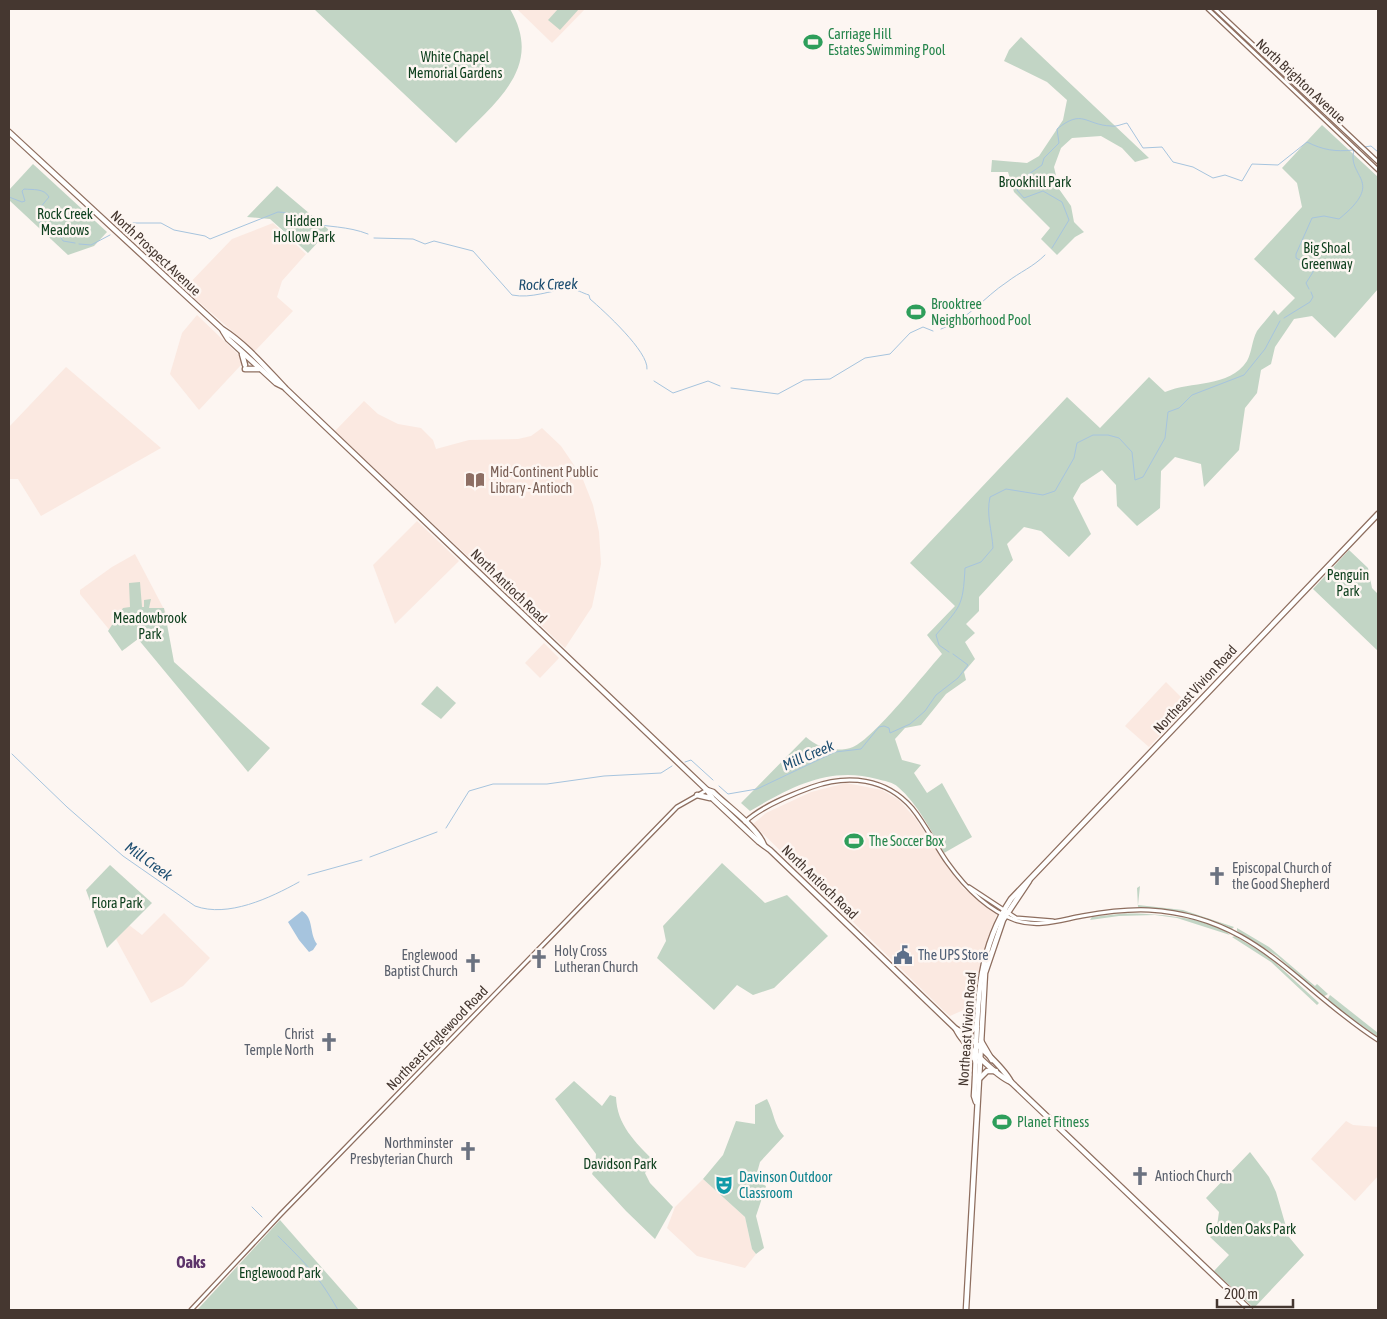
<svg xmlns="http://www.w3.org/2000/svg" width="1387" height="1319" font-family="'Asap Condensed',sans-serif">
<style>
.built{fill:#fbe9e1}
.green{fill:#c2d5c5}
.water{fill:#a6c4de}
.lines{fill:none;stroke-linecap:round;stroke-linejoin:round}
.stream{stroke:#a6c4de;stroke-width:1}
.secondary-casing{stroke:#8e6e5f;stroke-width:5.5}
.primary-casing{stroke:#8e6e5f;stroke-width:7}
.secondary{stroke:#fff;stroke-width:3}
.primary{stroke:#fff;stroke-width:4.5}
.labels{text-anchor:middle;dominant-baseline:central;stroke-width:5;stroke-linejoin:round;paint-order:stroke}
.leisure-label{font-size:14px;fill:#27864d;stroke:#fdf6f2;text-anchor:start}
.park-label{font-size:14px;fill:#0d3f1d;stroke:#fdf6f2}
.street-label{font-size:14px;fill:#453730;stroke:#fdf6f2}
.education-label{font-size:14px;fill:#785e54;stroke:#fdf6f2;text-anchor:start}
.worship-label{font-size:14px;fill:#5b616d;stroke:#fdf6f2;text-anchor:start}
.service-label{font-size:14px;fill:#4e5e75;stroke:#fdf6f2;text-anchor:start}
.culture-label{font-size:14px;fill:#0d838f;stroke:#fdf6f2;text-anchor:start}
.water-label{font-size:15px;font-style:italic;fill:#1c4d70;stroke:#fdf6f2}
.quarter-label{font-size:16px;font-weight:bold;fill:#5c336a;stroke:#fdf6f2}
</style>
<rect width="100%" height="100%" fill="#fdf6f2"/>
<!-- built -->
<g class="built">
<polygon points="517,9 585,9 552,43"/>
<polygon points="273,223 306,254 282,281 277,297 293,311 255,351 184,289 232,239"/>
<polygon points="197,315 242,358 241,365 199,410 170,374 182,333"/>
<polygon points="66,367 161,448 41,516 18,479 9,479 9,427"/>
<polygon points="364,401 378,414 398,424 421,428 433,440 436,449 469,440 518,439 531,436 542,428 561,446 582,477 593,505 599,532 601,564 592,607 565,648 335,431"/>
<polygon points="417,521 459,561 395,624 373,565"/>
<polygon points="135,554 167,615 125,649 80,594 80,590 112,567"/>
<polygon points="544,643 559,658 540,678 525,663"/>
<polygon points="1166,682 1189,705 1149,747 1125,726"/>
<polygon points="846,783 882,790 899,800 915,818 963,888 997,913 979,971 977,999 968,1008 950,1016 944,1011 753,824 766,813 811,792"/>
<polygon points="164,913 210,958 183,986 151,1003 116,939 129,925 142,935"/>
<polygon points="1346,1121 1353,1125 1378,1127 1378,1176 1355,1201 1311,1159"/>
<polygon points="703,1179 745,1217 752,1249 756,1254 745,1268 697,1256 667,1228 675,1207"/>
</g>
<!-- green -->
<g class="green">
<path d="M 314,9 L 510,9 C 545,68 494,103 456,143 Z"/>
<polygon points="558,9 579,9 560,30 548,20"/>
<polygon points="1021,37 1149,158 1135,162 1122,148 1101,136 1072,138 1061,148 1054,167 1059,189 1071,206 1074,222 1084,232 1075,237 1057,255 1041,239 1050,228 1014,192 1008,172 991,172 992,160 1027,163 1039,156 1063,120 1067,100 1047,82 1004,61 1009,50"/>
<path d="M 1322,125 L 1378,177 L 1378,289 L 1335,338 L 1312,316 L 1294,319 L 1275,347 L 1271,364 L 1261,370 L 1257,393 L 1245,408 L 1239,450 L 1204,487 L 1201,464 L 1175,457 L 1161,471 L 1160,508 L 1137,526 L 1117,506 L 1116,485 L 1102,470 L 1081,484 L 1073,498 L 1091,534 L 1069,557 L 1041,531 L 1024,527 L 1007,544 L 1013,560 L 979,597 L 979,611 L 966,624 L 975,633 L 965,642 L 975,659 L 964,672 L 966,680 L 946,694 L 921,725 L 905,728 L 895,739 L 902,760 L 921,765 L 914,773 L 927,793 L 942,783 L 972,837 L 944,853 C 931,831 918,804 898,787 C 893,782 884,781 877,779 C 829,766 791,787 750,811 L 741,803 L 806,737 C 818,748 837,753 853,747 C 874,738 924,674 942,654 L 927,635 L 955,606 L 910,563 L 1067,397 L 1100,428 L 1149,377 L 1165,392 C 1191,381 1229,388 1247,361 C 1252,352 1252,340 1257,331 C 1262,324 1269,317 1274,310 L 1278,315 L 1295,298 L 1254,259 L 1302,207 L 1297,183 L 1282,168 Z"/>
<polygon points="33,164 107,232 94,246 68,255 9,200 9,190"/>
<polygon points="277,186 329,230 308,253 270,219 247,217"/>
<polygon points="1349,550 1368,568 1372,588 1378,594 1378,651 1313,589"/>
<polygon points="140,582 142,607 144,607 144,600 151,599 149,608 164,608 174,662 270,748 248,772 138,639 122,651 108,631 123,608 130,607 129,583"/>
<polygon points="437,686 456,703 441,719 421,704"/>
<polygon points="722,863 765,903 787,895 828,936 774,988 753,995 737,985 714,1010 657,958 666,941 663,926"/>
<polygon points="110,865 152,903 107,948 86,890"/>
<polygon points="1140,886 1138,905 1183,910 1234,927 1232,929 1190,914 1138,907 1137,888"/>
<path d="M 1119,914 C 1143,912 1213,917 1230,935 L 1177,918 L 1155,915 L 1119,916 L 1090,920 L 1092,917 Z"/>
<polygon points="1237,928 1269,947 1315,986 1317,984 1328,994 1323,997 1277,956 1237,931"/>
<polygon points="1235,936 1268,956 1319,1003 1317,1005 1271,962 1232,937"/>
<polygon points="1330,995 1378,1033 1378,1037 1333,1005 1327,1000"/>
<path d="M 574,1081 L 602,1106 L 610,1095 L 616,1097 C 617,1125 635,1142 654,1161 L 645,1173 L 650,1183 L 673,1207 L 655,1239 L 626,1211 L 592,1174 L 595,1167 L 596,1154 L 555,1099 Z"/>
<path d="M 767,1099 C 774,1112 774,1126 784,1136 L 760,1162 L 755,1180 L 766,1186 L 756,1216 L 764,1248 L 756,1254 L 752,1249 L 745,1217 L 703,1179 L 723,1155 L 736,1121 L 755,1124 L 755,1105 Z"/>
<polygon points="1250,1152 1269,1177 1276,1192 1289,1237 1304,1255 1254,1308 1214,1271 1229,1255 1210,1237 1217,1226 1219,1212 1206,1198"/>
<polygon points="280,1220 359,1310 197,1310"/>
</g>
<!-- water -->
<path class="water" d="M 302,911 C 314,918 309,933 317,944 L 313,950 L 309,952 L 299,940 L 288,922 Z"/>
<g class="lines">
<!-- stream -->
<g class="stream">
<polyline points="1358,148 1371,146 1378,152"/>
<path d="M 9,197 L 22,202 L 25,201 L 22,191 L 24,189 C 33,190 44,188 49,197 L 39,209 L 40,223 L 57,231 L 63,241 L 75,243"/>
<path d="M 120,228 L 129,223 L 161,223 L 174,230 L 205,236 L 210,239 L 278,212 C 292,212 295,221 307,223 C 327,227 348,226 368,234"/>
<path d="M 374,238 L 413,239 L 425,244 L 434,241 L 473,251 L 512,295 C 532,299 550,290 569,289 C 577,289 582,293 589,295 L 590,299 C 604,311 649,352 647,369"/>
<polyline points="79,244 91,245 110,235"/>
<path d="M 1052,248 L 1069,220 L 1062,202 L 1043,191 L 1024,198 L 1017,190 L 1029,174 L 1042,165 L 1044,158 L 1059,143 L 1057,129 C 1083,108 1085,125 1111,126 C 1116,127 1122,124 1127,123 L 1143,148 L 1162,147 L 1173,162 L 1193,167 L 1213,178 L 1225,175 L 1242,181 L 1252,164 L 1278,165 L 1307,142 C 1323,150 1335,152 1353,150"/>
<path d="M 1309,289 L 1306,283 L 1313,272 L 1313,267 L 1296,258 L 1296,254 L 1312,218 L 1324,216 L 1339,219 C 1387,180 1346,178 1354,150"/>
<polyline points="1284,318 1310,302 1313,297 1311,292"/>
<path d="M 941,329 C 968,320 984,297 1007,282 C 1020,272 1033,267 1045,255"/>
<polyline points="654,381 673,393 708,381 720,386"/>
<polyline points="731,388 778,394 804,380 830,379 865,358 890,354 910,333 923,327 933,331"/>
<path d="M 949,652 L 939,645 L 936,635 C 960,606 963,608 965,568 L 981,562 L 993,548 C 992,530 986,515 990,497 L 1006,489 L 1043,495 L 1055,491 L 1074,458 L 1077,443 L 1093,435 L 1108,435 L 1119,438 L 1132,452 L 1135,480 L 1143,477 L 1165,438 L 1168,412 L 1179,408 L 1192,395 L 1244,375 L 1265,349 L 1280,321"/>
<path d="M 12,754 L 67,807 L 123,856 L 195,906 C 228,918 270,898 299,882"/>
<polyline points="685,762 691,760 713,780"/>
<polyline points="719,786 728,794 757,789 835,752 861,749 879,727 884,726 889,728 890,733 910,724 925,711 936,695 958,678 968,665 953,654"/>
<polyline points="446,828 469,791 493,784 547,784 604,776 661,773 672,766"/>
<polyline points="370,857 437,832"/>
<polyline points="308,875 362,860"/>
<polyline points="252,1207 262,1217"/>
<path d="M 278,1236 C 305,1263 319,1276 338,1310"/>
</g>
<!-- secondary casing -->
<g class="secondary-casing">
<g id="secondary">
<polyline points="1208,9 1378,170"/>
<polyline points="1215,9 1378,162"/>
<path d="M 745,822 C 762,806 790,795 812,787 C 848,774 886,778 912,808 C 926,825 935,845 947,862 C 964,886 987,910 1015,920 C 1038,928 1060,920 1082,916 C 1104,912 1127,909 1149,910 C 1256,916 1297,988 1378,1040"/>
<polyline points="969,887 1016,918 1053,921"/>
<polyline points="191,1310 280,1215 677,807 707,790"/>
</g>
</g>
<!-- primary casing -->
<g class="primary-casing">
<g id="primary">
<path d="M 9,132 L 222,329 C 247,345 266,368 286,389 L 707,790 L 713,799 L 759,842 L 770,850 L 956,1029 C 962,1043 997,1076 1011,1082 L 1250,1310"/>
<polyline points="223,331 228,339 276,383 282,386"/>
<polyline points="242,354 245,365"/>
<polyline points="245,369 259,369"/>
<path d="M 707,790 L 713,792 C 727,806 757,827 764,845"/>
<polyline points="697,795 710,798"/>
<path d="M 956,1029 C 970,1036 1004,1068 1011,1082"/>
<polyline points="962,1032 970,1032 977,1026"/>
<polyline points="981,1041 992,1060"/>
<polyline points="965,1042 976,1062"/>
<polyline points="980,1078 987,1071 996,1071"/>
<path d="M 976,1102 L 974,1096 C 979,1026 970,961 1011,899 L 1378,514"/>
<polyline points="966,1310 985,973 1003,920 1029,881"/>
</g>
</g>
<!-- secondary -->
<use href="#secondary" class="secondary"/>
<!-- primary -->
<use href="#primary" class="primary"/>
</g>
<!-- icons -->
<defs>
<g id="stadium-bare" transform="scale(1.5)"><path d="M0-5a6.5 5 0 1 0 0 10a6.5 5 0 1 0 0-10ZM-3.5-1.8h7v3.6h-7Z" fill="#2e9e5b" stroke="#fdf6f2" stroke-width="2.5" paint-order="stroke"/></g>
<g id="library-bare" transform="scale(1.5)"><path d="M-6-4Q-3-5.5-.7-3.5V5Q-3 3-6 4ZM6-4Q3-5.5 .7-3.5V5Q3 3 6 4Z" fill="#8d6e63" stroke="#fdf6f2" stroke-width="2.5" paint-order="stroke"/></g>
<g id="church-bare" transform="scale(1.5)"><path d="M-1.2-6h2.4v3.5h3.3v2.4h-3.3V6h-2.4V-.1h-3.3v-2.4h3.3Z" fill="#6b7280" stroke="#fdf6f2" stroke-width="2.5" paint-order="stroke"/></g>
<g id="civic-bare" transform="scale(1.5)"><path d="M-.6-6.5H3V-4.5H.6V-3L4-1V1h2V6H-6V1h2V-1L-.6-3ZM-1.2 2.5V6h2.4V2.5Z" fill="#5c6f8a" stroke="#fdf6f2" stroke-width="2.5" paint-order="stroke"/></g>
<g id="theatre-bare" transform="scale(1.5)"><path d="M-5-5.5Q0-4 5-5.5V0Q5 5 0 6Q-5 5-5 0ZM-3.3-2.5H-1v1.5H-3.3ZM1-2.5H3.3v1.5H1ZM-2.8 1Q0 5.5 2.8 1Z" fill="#0f9aa8" stroke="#fdf6f2" stroke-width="2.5" paint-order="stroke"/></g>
</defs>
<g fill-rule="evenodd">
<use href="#stadium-bare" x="813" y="42"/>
<use href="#stadium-bare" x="916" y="312"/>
<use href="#library-bare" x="475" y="480"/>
<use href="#stadium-bare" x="854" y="841"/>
<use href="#church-bare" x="1217" y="876"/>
<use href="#civic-bare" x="903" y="955"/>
<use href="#church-bare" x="539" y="959"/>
<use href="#church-bare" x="473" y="963"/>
<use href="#church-bare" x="329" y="1042"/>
<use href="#stadium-bare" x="1002" y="1122"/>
<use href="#church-bare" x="468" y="1151"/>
<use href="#church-bare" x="1140" y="1176"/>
<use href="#theatre-bare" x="724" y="1185"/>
</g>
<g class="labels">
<!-- leisure labels -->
<g class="leisure-label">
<text x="828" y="34">Carriage Hill<tspan x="828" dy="16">Estates Swimming Pool</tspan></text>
<text x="931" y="304">Brooktree<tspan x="931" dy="16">Neighborhood Pool</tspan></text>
<text x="869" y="841">The Soccer Box</text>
<text x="1017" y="1122">Planet Fitness</text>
</g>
<!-- park labels -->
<g class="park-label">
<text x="455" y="57">White Chapel<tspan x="455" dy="16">Memorial Gardens</tspan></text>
<text x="1035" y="182">Brookhill Park</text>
<text x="65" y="214">Rock Creek<tspan x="65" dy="16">Meadows</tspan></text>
<text x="304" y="221">Hidden<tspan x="304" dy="16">Hollow Park</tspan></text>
<text x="1327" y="248">Big Shoal<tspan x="1327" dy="16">Greenway</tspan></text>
<text x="1348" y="575">Penguin<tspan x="1348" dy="16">Park</tspan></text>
<text x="150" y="618">Meadowbrook<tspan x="150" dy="16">Park</tspan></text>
<text x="117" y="903">Flora Park</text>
<text x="620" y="1164">Davidson Park</text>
<text x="1251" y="1229">Golden Oaks Park</text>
<text x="280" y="1273">Englewood Park</text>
</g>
<!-- street labels -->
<g class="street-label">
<text transform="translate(1301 81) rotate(43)">North Brighton Avenue</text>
<text transform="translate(156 253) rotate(43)">North Prospect Avenue</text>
<text transform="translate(509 586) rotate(44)">North Antioch Road</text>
<text transform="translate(1195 689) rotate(-47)">Northeast Vivion Road</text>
<text transform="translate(820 882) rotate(44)">North Antioch Road</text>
<text transform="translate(967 1029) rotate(-86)">Northeast Vivion Road</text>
<text transform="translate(437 1038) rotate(-46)">Northeast Englewood Road</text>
</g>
<!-- education labels -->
<g class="education-label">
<text x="490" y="472">Mid-Continent Public<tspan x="490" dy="16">Library - Antioch</tspan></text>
</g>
<!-- worship labels -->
<g class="worship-label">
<text x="1232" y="868">Episcopal Church of<tspan x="1232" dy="16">the Good Shepherd</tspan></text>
<text x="554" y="951">Holy Cross<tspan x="554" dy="16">Lutheran Church</tspan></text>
<text x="458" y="955" text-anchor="end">Englewood<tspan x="458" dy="16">Baptist Church</tspan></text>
<text x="314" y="1034" text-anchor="end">Christ<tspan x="314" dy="16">Temple North</tspan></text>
<text x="453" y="1143" text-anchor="end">Northminster<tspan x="453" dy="16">Presbyterian Church</tspan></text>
<text x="1155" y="1176">Antioch Church</text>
</g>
<!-- service labels -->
<g class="service-label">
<text x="918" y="955">The UPS Store</text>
</g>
<!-- culture labels -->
<g class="culture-label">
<text x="739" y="1177">Davinson Outdoor<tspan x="739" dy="16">Classroom</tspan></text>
</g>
<!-- water labels -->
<g class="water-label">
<text transform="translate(548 284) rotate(-1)">Rock Creek</text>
<text transform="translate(808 755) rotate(-23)">Mill Creek</text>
<text transform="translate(149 861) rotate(36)">Mill Creek</text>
</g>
<!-- quarter labels -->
<g class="quarter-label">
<text x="191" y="1262">Oaks</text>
</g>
</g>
<!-- border -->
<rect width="1387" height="1319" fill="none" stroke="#453730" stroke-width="20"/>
<!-- scale -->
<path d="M1217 1299v8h76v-8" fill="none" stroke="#453730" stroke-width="2.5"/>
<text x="1224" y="1299" font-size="15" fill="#453730" stroke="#fdf6f2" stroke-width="4" paint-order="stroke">200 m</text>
</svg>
